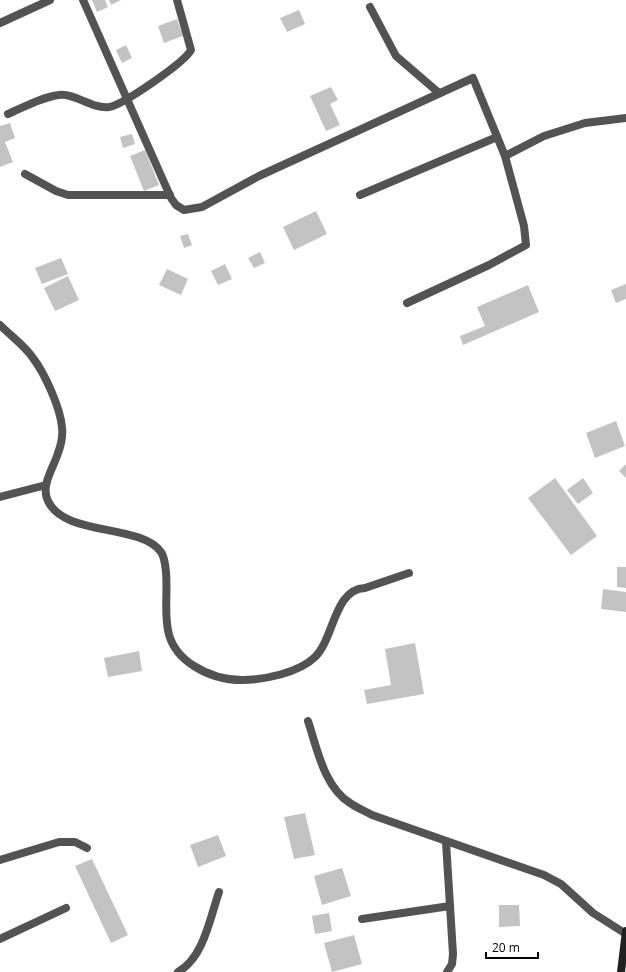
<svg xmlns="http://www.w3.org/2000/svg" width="626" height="972" font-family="'Open Sans',sans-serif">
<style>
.building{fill:#c3c3c3}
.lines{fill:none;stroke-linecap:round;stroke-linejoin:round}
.lane{stroke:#535353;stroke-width:8}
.street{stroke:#535353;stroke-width:8}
.secondary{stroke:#202020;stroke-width:8}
</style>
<rect width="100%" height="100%" fill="#fff"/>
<!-- building -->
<g class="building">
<polygon points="92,0 105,0 108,7 97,12"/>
<polygon points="109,0 121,0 111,5"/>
<polygon points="299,10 305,24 287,32 280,18"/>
<polygon points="177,19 183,36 164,43 158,26"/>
<polygon points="126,45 132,58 122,63 116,50"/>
<polygon points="331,87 338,100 330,104 340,125 326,131 310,96"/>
<polygon points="10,123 15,138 5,142 13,162 0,167 0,126"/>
<polygon points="132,134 135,144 123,148 120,137"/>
<polygon points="145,150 159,185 144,191 130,156"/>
<polygon points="316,211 327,234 294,250 283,227"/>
<polygon points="188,234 192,245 184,248 180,236"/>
<polygon points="260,252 265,263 254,268 248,258"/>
<polygon points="61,258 68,274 42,284 35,268"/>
<polygon points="225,264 232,279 218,285 211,271"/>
<polygon points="167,269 188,279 181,295 159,285"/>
<polygon points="68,276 79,300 55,311 44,288"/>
<polygon points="626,284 626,299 616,303 611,290"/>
<polygon points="528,285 539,312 463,345 460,336 485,326 477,307"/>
<polygon points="616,421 625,446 595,458 586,433"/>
<polygon points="626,464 626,478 619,471"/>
<polygon points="555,478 597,536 571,555 528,498"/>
<polygon points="583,478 593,493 578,504 567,490"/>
<polygon points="617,567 626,567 626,588 617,587"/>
<polygon points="603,589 626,592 626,612 601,609"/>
<polygon points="415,643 424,694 367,704 364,690 391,685 385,649"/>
<polygon points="139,651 142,671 108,677 104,658"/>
<polygon points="305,813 315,855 294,859 284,817"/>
<polygon points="218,835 226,856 198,867 190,845"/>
<polygon points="92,859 128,935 111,943 75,866"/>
<polygon points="342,868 351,896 322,905 314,876"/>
<polygon points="499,905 519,905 520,926 499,927"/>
<polygon points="329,913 332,931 315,934 312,916"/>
<polygon points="354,935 362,964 332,972 324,943"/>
</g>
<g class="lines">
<!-- lane -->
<g class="lane">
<polyline points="370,7 396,56 439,93"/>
<path d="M 8,114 C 24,107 42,97 59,95 C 76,93 91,109 109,107 C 123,105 185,62 191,50 L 177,0"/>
<polyline points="25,174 56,191 68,195 170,195"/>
<polyline points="360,195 497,137"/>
<path d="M 0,325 C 11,336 25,346 33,358 C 45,374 60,407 62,427 C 63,435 61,445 58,453 C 54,467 40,486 48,501 C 65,537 140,523 161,552 C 165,558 165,565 166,572 C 169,609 156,642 194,666 C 208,675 225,680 242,680 C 263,680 299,673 315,657 C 334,639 334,589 365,588 L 409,573"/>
<polyline points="0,497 46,485"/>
<path d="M 308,721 C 317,748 324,787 350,803 C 357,808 365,811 372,815 L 544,875 L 561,884 L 593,913 L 626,934"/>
<polyline points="446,842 453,954 452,964 447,972"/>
<polyline points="0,860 59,842 75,842 87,848"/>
<polyline points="362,919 450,906"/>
<polyline points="0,939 66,908"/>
</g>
<!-- street -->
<g class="street">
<polyline points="83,0 171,198 176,205 184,210 202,207 259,176 473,78 505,156 544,136 585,123 626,118"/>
<polyline points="0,23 50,0"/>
<polyline points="407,303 489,265 526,245 524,226 505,156"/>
<path d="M 178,972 C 204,957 210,918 219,892"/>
</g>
<!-- secondary -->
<polyline class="secondary" points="621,972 626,931"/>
</g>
<!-- scale -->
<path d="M486 952v6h52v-6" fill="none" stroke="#000000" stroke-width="2"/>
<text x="492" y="952" font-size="12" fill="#000000" stroke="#ffffff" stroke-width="3" paint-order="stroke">20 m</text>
</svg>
